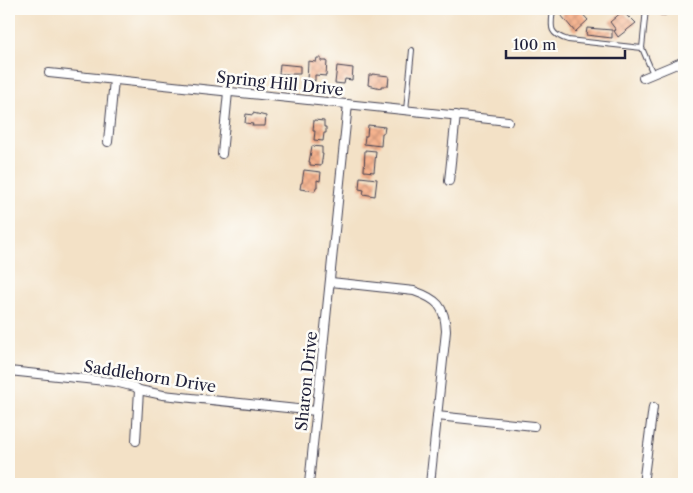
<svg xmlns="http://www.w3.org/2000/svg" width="693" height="493" font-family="'Libre Caslon Text',serif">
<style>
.building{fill:url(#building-cross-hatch)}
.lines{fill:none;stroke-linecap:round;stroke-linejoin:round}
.service-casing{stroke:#413f50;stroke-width:6}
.minor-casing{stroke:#413f50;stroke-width:10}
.service{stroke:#fff;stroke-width:4}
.minor{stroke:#fff;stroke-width:8}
.labels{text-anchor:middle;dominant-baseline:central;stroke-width:5;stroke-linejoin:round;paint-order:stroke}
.street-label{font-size:16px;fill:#22223b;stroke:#fdfcf7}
</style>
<defs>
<pattern id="building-cross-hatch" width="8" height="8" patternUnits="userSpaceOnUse" patternTransform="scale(1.25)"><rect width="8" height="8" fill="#f5b28e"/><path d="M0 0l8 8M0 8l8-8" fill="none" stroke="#d2997b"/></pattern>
</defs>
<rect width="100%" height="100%" fill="#fdfcf7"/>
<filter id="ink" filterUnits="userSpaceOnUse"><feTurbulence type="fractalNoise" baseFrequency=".02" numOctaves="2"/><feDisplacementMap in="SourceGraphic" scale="10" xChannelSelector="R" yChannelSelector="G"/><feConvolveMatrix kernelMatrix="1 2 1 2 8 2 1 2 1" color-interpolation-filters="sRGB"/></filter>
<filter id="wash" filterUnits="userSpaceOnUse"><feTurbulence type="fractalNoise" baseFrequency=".0096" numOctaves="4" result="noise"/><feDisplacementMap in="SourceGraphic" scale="20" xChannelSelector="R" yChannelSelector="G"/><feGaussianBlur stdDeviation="1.12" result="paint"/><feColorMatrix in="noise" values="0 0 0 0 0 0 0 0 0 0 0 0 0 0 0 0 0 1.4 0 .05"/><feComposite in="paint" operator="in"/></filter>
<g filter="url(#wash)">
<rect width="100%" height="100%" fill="#f3e1c6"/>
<g id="blocks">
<!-- building -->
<g class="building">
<polygon points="567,9 568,10 570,9 578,9 588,20 575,32 561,15"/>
<polygon points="660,9 667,9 666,15 660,15"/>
<polygon points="623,11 629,18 630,17 636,23 618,37 614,31 616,30 610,22"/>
<polygon points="587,28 612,30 612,38 586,35"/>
<polygon points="317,58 321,58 321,61 327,61 326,76 315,75 315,81 307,80 308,61 316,62"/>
<polygon points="280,64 300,66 300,74 279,74"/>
<polygon points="337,66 353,68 352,80 345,79 344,84 335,83"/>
<polygon points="372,74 389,76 388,86 381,86 381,88 368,85 369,75 372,75"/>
<polygon points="253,113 266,116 265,126 252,126 253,124 245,123 246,114 253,115"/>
<polygon points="314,120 324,121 324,127 326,127 326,133 324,133 323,141 314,140 315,131 313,131"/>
<polygon points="368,125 385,127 384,133 382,133 381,146 364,144 365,136 367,136"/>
<polygon points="312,146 322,147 322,154 323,154 321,166 310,165 310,162 309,162"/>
<polygon points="365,150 376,151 374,172 364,171"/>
<polygon points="304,170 321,172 320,181 317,180 317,187 316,187 315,191 300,189 301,183 302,183"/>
<polygon points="360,177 377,179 375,196 363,194 364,190 359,189"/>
</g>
</g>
</g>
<g filter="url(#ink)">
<use href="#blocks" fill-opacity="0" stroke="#413f50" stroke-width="1"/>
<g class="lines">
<!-- service casing -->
<g class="service-casing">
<g id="service">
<path d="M 553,9 C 551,27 548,34 568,40 L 642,48 L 653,74"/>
<polyline points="642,48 646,9"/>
<polyline points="406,110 412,50"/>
</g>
</g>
<!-- minor casing -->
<g class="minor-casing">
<g id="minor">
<polyline points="49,73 508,121"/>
<polyline points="643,78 684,61"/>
<polyline points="108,142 114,80"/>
<polyline points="222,154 228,92"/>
<polyline points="449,181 456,115"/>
<path d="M 331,282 L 414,291 C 437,299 445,306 446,331 L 430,484"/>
<polyline points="9,371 115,382 135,387 139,390 163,395 316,411"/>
<polyline points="437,416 534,426"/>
<polyline points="136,441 139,390"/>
<polyline points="309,484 348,104"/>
<polyline points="643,484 653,407"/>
</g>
</g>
<!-- service -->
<use href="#service" class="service"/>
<!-- minor -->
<use href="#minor" class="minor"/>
</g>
</g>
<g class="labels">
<!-- street labels -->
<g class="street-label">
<text transform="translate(280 83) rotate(6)">Spring Hill Drive</text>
<text transform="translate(150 376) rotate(9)">Saddlehorn Drive</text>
<text transform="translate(306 381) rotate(-84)">Sharon Drive</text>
</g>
</g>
<!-- margin -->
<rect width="693" height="493" fill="none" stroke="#fdfcf7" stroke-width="30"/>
<!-- scale -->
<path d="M506 50v8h119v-8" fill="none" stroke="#22223b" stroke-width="2.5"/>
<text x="513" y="50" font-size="15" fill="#22223b" stroke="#fdfcf7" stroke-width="4" paint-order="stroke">100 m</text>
</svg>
